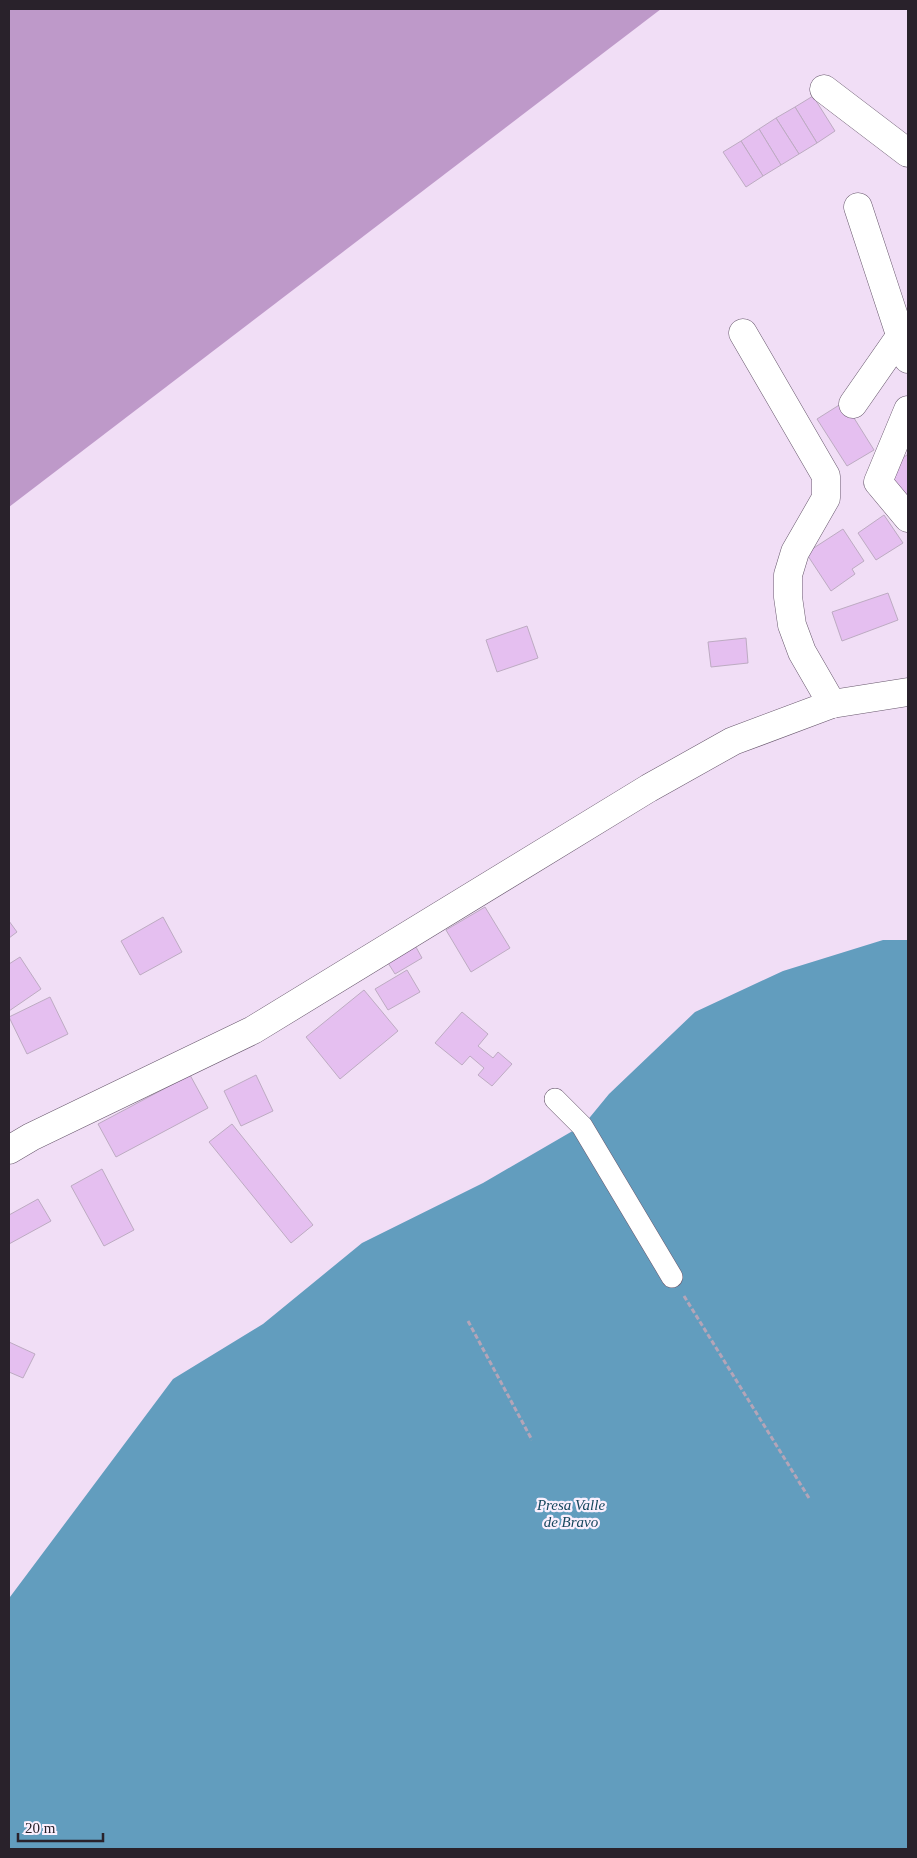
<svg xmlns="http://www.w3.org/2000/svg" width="917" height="1858" font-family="Georgia,serif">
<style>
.forest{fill:#be99c9}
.water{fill:#629dbe}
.building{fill:#e5bff0;stroke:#bdabc2}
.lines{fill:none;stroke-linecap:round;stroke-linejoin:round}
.pedestrian-casing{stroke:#68586d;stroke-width:22}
.minor-casing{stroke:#68586d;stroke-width:29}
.secondary-casing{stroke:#68586d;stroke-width:29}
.path{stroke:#b4a5b8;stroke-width:3;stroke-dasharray:5 2.5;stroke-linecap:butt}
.pedestrian{stroke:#fff;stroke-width:21}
.minor{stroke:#fff;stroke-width:28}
.secondary{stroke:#fff;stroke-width:28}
.labels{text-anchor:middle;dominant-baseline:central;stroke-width:4.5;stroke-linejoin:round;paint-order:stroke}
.water-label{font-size:15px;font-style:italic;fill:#15465d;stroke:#faeffd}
</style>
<rect width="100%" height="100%" fill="#f1def6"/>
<!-- forest -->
<polygon class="forest" points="9,9 661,9 9,507"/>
<!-- water -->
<polygon class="water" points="883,940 908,940 908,1849 9,1849 10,1597 173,1379 263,1324 362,1243 483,1183 576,1129 586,1122 609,1094 695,1012 783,971"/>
<!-- building -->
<g class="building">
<polygon points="813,96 835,131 817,143 795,107"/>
<polygon points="795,107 817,143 799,154 776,118"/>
<polygon points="776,118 799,154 781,165 759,129"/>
<polygon points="759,129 781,165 763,176 741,141"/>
<polygon points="741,141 763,176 746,187 723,152"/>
<polygon points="844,402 874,450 847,466 817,419"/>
<polygon points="908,454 908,509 895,490 893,466"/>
<polygon points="884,515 903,543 876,560 858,533"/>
<polygon points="843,529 864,561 852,569 855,574 831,591 806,553"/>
<polygon points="888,593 898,620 842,641 832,612"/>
<polygon points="527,626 538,658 497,672 486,640"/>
<polygon points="746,638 748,663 711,667 708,642"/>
<polygon points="485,907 510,948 471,972 446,930"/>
<polygon points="163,917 182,952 140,975 121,941"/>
<polygon points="9,921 17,932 9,938"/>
<polygon points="411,938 422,958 395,974 383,955"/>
<polygon points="20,957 41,989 9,1011 9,964"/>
<polygon points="407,970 420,992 388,1010 375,989"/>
<polygon points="364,990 398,1031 340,1079 306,1037"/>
<polygon points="50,997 68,1034 27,1054 9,1017"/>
<polygon points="462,1012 488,1034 478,1046 493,1058 498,1052 512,1064 492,1086 478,1075 484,1068 470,1056 462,1065 435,1043"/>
<polygon points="190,1075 208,1108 116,1157 98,1124"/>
<polygon points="256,1075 273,1111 241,1126 224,1091"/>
<polygon points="232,1124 313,1225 291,1243 209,1142"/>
<polygon points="102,1169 134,1230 104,1246 71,1186"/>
<polygon points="38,1199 51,1221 9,1244 9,1215"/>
<polygon points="9,1342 35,1354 23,1378 9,1372"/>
</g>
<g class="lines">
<!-- pedestrian casing -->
<g class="pedestrian-casing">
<polyline id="pedestrian" points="555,1099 582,1126 672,1277"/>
</g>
<!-- minor casing -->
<g class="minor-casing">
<g id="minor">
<polyline points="824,89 908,153"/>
<polyline points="858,207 908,359"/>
<polyline points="743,333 826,476 826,498 795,552 788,575 788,597 792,625 802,652 832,704"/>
<polyline points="853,404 908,325"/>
<polyline points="908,410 878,482 908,518"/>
</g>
</g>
<!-- secondary casing -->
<g class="secondary-casing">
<polyline id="secondary" points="9,1150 31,1137 253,1030 649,788 733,741 832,704 908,692"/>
</g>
<!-- path -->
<g class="path">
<polyline points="684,1296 809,1498"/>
<polyline points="468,1321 532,1440"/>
</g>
<!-- pedestrian -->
<use href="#pedestrian" class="pedestrian"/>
<!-- minor -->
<use href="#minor" class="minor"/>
<!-- secondary -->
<use href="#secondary" class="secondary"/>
</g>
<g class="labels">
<!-- water labels -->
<g class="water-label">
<text x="571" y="1505">Presa Valle<tspan x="571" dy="17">de Bravo</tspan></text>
</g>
</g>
<!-- border -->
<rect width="917" height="1858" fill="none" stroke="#29222b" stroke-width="20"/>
<!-- scale -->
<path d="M18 1833v8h85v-8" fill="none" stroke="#29222b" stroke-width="2.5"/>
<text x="25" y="1833" font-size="15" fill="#29222b" stroke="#faeffd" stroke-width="4" paint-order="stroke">20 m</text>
</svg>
